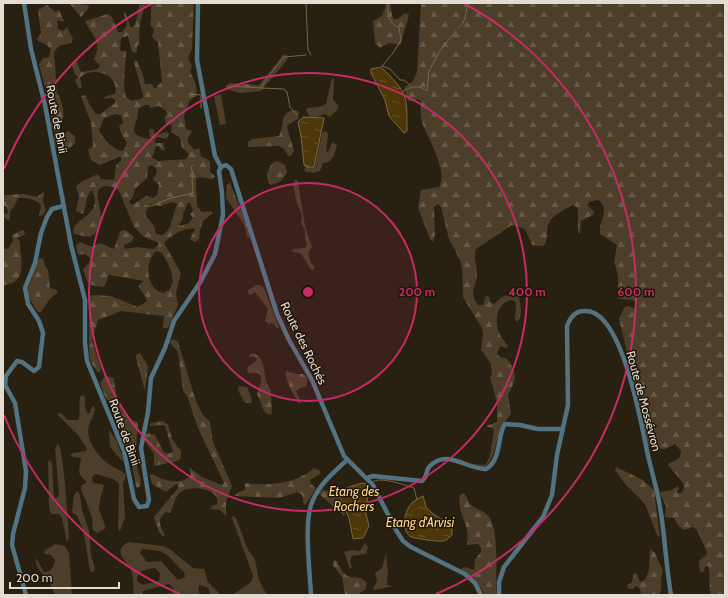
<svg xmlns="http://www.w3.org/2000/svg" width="728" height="598" font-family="Cabin,sans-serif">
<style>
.green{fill:#4c3e28;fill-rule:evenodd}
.forest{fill:url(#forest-firs);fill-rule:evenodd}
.water{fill:url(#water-ripples);stroke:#7a6845}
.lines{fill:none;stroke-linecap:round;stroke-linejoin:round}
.stream{stroke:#7a6845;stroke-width:1}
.secondary{stroke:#517382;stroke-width:4.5}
.ring{fill:none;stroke:#c52c67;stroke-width:2}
.labels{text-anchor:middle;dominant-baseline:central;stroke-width:3;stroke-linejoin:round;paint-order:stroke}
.street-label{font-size:12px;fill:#e2dcd2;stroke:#1f1608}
.water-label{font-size:13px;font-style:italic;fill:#fcd38f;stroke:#1f1608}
.centre{fill:#c52c67;stroke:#1f1608;stroke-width:2}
.ring-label{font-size:12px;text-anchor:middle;font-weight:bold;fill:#c52c67;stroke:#1f1608;stroke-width:3;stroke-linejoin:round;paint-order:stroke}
</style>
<defs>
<pattern id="forest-firs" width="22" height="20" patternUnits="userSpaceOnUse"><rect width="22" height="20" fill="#4c3e28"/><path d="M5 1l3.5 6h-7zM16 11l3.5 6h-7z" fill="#665946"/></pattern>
<pattern id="water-ripples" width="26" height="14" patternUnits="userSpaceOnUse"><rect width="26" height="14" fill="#4d3709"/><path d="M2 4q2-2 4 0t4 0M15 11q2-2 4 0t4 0" fill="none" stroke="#66532c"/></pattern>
</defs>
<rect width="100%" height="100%" fill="#282011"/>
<!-- green -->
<g class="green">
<polygon points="332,78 334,79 333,100 338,105 338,109 330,117 325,114 317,117 310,117 306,111 307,108 319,107 326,104"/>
<polygon points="221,94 226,124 220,125 214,96"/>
<polygon points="326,131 328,135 326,152 329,151 332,142 337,145 334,156 329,162 323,163 320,171 314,173 306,172 304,169 306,167 315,166 322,133"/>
<polygon points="296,179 298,181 305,226 312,247 308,253 311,263 315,267 313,270 310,269 306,261 300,253 292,252 293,249 305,248 307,244 305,240 305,230 301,223 302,215 297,204 293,184"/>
<polygon points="256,285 260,285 264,288 279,327 278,329 272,323 269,324 265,321 268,309 255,292 250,295 248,293 248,290"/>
<path d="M 81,395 L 85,397 L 85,407 L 87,413 L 90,413 L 92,406 L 95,407 C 95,416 88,423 88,431 C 88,443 100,459 110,465 C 115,469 122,470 126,475 L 123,484 L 125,517 L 120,531 L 118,530 L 118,528 L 119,484 L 113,479 L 95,474 L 92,477 L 93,483 L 102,484 L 104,486 L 100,500 L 99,509 L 106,528 L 97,533 L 93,530 L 92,517 L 81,489 L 81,486 L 87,482 C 76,473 79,471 81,458 L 70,456 L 73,453 L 86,451 L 87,449 L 78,435 L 57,414 L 61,413 L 68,420 L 78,420 C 82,412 77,403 81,395 Z"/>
<path d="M 109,431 C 117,437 119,449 123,458 L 122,461 L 110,447 Z"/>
<path d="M 58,444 C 64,450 68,524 69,537 L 67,542 L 62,518 L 59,514 L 51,514 L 49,506 L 48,462 L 49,460 L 52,463 L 54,497 L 56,498 L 59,495 L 55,448 Z"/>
<polygon points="77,491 80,495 82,510 89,531 91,555 95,569 93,573 90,571 83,529 77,516 72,512 74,495"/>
<polygon points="233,516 236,518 248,550 255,559 259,580 267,595 232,595 251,582 253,576 232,518"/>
<path d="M 129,542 L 163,546 L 171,550 L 193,568 L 204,569 L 208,582 L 221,595 L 210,595 L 208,588 L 200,585 L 198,588 L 200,595 L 157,595 L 172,593 L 174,589 L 169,584 L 143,591 L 143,595 L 134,595 C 133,587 134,577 131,570 C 127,561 111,550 129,542 ZM 143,549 C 149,550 157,550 162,552 C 170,555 176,566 184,572 L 185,577 L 178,580 L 161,561 L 147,562 L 140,553 ZM 155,568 L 160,573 L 159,581 L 142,585 L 137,581 C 137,570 146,569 155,568 Z"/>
<polygon points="365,543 368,547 366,554 352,556 350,561 352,567 350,569 344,552 352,550 360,551"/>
<path d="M 56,544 L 65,546 L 69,553 L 72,595 L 56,595 C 52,590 51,584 48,580 C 43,574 34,566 36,558 L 44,572 L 50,571 L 54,565 L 55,560 L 51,555 L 45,554 L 44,551 Z"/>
<polygon points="386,553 388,573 387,585 394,586 374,590 373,589 377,581 375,573 382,568"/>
</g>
<!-- forest -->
<g class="forest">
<polygon points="69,3 88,5 89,8 81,17"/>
<path d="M 140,3 L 194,3 L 192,49 L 188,58 L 192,66 L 190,72 C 194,79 198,87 196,96 L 190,100 L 184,116 L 186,129 L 192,131 L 188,138 L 188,142 L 194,150 L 199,148 L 201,156 L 210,161 L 210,171 L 215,177 L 212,179 L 198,177 L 196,180 L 197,206 L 202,212 L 211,211 L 213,213 L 203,221 L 200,230 L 199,239 L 195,242 L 190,239 L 195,229 C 186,226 169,236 164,243 L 181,273 L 176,293 L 178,305 L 168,328 L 163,328 L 164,316 L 121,311 L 98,320 L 92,341 L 101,369 L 100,372 L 97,372 L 90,360 L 89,351 L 89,297 L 92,295 L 111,296 L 138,307 L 147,301 L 145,296 L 139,288 L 139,285 L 144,281 L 109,275 L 104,287 L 91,285 L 87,281 L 83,269 L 89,263 L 90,258 L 85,254 L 78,255 L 76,245 L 80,242 L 92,247 L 100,243 L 114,249 L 120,232 L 123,230 L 127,231 L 134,237 L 131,242 L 124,245 L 125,249 L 137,247 L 153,249 L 158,246 L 159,243 L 144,237 L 134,227 L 119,191 C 113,186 104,183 98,190 C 96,208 111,226 89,237 L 74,234 C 68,218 105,218 92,190 C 84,197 88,206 83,214 L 76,211 L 79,197 L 76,186 L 81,182 L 98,174 L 101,179 L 114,180 L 116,165 L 121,161 L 121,157 L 119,157 L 100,165 L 91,160 L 88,150 L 93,146 L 91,123 L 81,96 L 86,95 L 89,104 L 96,114 L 100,114 L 115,103 L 115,100 L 112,98 L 102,99 L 109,95 L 115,94 C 120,74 92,65 80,78 L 82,87 L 79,89 L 75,80 L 78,77 L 74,73 L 72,63 L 77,62 L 81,72 L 98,69 L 100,66 L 94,59 C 103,39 91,36 85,21 L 108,14 L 112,17 L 118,32 L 122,32 L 127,25 L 124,13 L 125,12 L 131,28 L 135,25 ZM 147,4 L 151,4 L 151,20 L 150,25 L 154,29 L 152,37 L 158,43 L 162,81 L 155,89 L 152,84 L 145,84 L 142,72 L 136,60 L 134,62 L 143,95 L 143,98 L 132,101 L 126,97 C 122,81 126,67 126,51 L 120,51 L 121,38 L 128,36 L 132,52 L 137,53 L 137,47 L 140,42 C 138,35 141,9 147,4 ZM 145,105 L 149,105 L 150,108 L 159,106 L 166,111 L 167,115 L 164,117 L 166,124 L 172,125 L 171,132 L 180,138 L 182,148 L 189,154 L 186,159 L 159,161 L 152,158 L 156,146 L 159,146 L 162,151 L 165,149 L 163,143 L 156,143 L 154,141 L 157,137 L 166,139 L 169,134 L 167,132 L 155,135 L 153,129 L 150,129 L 149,132 L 151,138 L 149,139 C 121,133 141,124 138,109 ZM 116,114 L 121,115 L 123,123 L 119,126 C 121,134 123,137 127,143 L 123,151 C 113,151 104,138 99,131 L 104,118 ZM 151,165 L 156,168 L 157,172 L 153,179 L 159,185 L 157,195 L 153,198 L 146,196 L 132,205 L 129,202 L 133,197 L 135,189 L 147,178 L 148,167 ZM 173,202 L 177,204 L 169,229 L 163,235 L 156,234 L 154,226 L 146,216 L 146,211 L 150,204 L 160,206 ZM 188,203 L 190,203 L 193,211 L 190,214 L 193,218 L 189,223 L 180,226 L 179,224 L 183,219 L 183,214 ZM 156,251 L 162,253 C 168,264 178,278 169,290 L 163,293 C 146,289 144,262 156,251 Z"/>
<polygon points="385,3 390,3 393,19 398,19 405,13 409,15 401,43 399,45 389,43 380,48 375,43 373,21 382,16 386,5"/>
<path d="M 421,3 L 725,3 L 725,595 L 711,595 C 708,584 711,573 708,566 L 706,566 L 703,572 L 700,572 L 699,561 L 706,555 L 707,552 L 697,530 L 693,527 L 684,530 L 678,525 L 674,518 L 665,517 L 666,506 L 659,492 L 672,490 L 677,486 L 679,488 L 677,493 L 682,493 L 684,487 L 683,483 L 668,465 L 669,463 C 677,460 680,460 681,451 L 675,444 L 665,449 L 651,448 L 647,444 L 642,414 L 619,319 L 624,308 L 627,306 L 635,308 L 637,304 C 632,296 623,302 618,298 L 618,275 L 614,262 L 617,245 L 600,234 C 598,223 611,208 598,200 L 589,202 L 588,206 L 594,212 L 593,215 L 581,221 L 580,233 L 578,233 L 578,208 L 573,205 C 564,210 552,215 548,225 C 546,232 549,241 543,246 L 532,245 L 525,229 L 512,225 L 476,249 C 473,257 477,265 477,274 C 477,287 468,291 478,305 L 483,305 L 486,296 L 489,297 L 490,302 L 494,304 L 502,297 L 515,293 L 519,296 L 521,310 L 520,318 L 517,322 L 515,319 L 516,302 L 511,300 C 497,303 494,321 499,333 C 501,338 506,342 508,347 L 506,348 L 500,346 L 497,354 L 500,357 L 506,358 C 519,374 516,379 508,395 L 511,413 C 509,418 505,421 502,426 C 494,441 498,457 483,468 L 467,463 L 482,465 L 486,464 L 490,456 L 494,429 L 486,426 L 497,422 L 497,402 L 490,377 L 492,374 L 491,364 L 481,350 L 483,334 L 482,328 L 463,297 L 462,268 L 460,260 L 449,239 L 441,207 L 438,204 L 434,207 L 435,235 L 433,242 L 430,239 L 418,208 L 421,190 L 439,187 C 449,172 427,137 422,122 C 420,115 421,108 421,101 L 418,99 L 414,101 L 408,101 L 404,88 L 413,81 L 417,72 Z"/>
<path d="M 47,5 L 56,12 L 59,10 L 64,21 L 63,22 L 57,20 L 58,29 L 63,31 L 67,27 L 73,39 L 71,43 L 59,46 L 54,52 L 57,93 C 62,100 64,110 63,119 C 62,122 60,125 59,128 L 62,135 L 68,131 L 75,136 L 75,143 L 64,153 L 61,151 L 64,150 L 64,147 L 59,147 L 58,164 L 58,152 L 54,143 L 54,132 L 51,125 L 51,113 L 39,64 L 43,58 L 49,57 C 54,45 45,45 37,40 L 41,33 L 38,10 Z"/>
<polygon points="284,54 288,56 287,60 261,91 240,93 227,89 226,86 230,83 259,85"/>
<path d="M 296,110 L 299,112 L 298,119 L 289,124 L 287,127 L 294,151 L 291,156 L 288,156 L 284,149 L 279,146 L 249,147 L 248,142 L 252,139 L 279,136 C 285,125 279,111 296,110 Z"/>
<path d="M 278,161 L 285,165 L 287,173 L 280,182 L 271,185 C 264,179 267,168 274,162 Z"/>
<polygon points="230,183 247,224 250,239 247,237 245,226 226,198 227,184"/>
<path d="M 43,192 L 44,193 L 43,201 L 46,210 L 43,215 L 39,216 L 41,205 C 35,198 27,198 18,198 L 14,207 L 10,211 L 10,219 L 8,220 L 4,217 L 4,214 L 8,213 L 7,208 L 3,204 L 3,195 L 24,194 L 37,197 Z"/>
<path d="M 23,230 L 25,232 L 24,235 L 17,238 L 20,242 C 20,258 29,284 3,285 L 3,248 L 8,249 L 13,241 L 12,235 Z"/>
<polygon points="43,258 45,266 48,270 50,288 57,290 58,292 49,300 41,312 38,312 28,297 27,292 38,259"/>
<path d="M 173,339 L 178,342 L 196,401 L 203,415 L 210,422 L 213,442 L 232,486 L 226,502 L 226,516 L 220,510 L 210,509 L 212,506 L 217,504 C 221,489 192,485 182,491 C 174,496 175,505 170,513 L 166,512 C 156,520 160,526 165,535 L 163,537 L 159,532 L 154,517 L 178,488 L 178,485 L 176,484 L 166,492 L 152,484 L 150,475 L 153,474 C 163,481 182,486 191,475 L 189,467 L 202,477 L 222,485 L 224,483 L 198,428 L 187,396 L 183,391 L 178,352 L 169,342 Z"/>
<polygon points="140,353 148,366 145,391 136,358 136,355"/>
<path d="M 254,353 C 270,363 260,378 271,390 L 272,414 L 269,415 L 264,411 L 257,394 L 261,383 L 261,376 L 258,373 L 248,373 L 247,371 L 248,367 L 257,360 L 256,357 L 249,357 L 250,354 Z"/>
<path d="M 286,371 L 297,374 L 303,374 L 307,377 L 307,386 L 298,389 L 296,391 L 301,402 L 300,404 C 295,399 284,378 286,371 Z"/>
<path d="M 105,376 L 114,378 C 114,387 120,412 128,418 C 132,421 136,419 138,425 C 137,439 134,454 137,467 C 138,475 145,482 138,488 L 136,487 C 133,463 123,437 115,415 C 110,404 103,395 100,383 Z"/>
<polygon points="239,386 247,387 252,399 251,403 246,403 243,400 238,390"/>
<polygon points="163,421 168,425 172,439 181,451 181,458 178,461 154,466 154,454 145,441 145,436 148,433 155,435 163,451 167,454 173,452 165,426 162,425 149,426 151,423"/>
<polygon points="616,467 643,480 654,490 660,537 657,535 645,504 625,484 615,470"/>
<path d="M 314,468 L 320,471 L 320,474 L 310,480 L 311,484 L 316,488 L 306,504 L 304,505 L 302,495 L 297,492 L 279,498 L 235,496 L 237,493 L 245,490 L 245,484 L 246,483 C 269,486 296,484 314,468 Z"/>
<path d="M 325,490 C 336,494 348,503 344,516 L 319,494 L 321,491 Z"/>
<path d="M 464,493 C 467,496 467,500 470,504 C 476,510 485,510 490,518 C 499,535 496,576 496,595 L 485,595 L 475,579 L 461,569 L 465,567 L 474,570 L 475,559 L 481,552 L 481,548 L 478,544 L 468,545 L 467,543 C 471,524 456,514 460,495 Z"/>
<path d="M 650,549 L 655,553 L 663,571 C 659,580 664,587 659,595 L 641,595 L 640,589 L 636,586 L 633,589 L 628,589 L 627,585 L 632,582 L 634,573 L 637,574 L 640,582 L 645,580 L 649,570 Z"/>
<path d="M 334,560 L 337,561 C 347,587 357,571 367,583 L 366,589 L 357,595 L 345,595 L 342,577 L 333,565 Z"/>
</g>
<!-- water -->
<g class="water">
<path d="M 381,67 C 408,94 407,93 407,131 L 404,133 L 389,116 L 385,100 L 371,73 L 371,69 Z"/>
<polygon points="303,117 324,118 314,167 306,167 304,165 301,136 298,122"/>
<polygon points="362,483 366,484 368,493 366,514 369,526 363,538 353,539 349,518 339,495 346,488"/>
<path d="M 423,496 L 426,507 L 432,513 L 452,526 L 452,535 C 449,538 446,541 442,541 C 438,542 414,538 411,537 C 400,530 405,510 412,503 C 415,500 419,498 423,496 Z"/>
</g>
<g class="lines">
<!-- stream -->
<g class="stream">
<polyline points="306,3 308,50 311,55"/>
<path d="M 388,3 C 387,14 388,22 399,28 L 401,40 L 393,53 L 382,66 L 390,69 L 400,80 L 404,80 L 411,86"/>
<path d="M 458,28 C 467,22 465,13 468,3"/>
<polyline points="230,86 261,88 270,74 284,57 306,55"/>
<polyline points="261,88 284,89 287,92 290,107 297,115"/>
<path d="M 403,91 C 412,86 419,85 427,91 L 429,71 L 441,49 L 456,31"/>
<polyline points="189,94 201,95 201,108"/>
<polyline points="144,206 152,206 168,199 193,193 192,178 194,177 191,167 193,165"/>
<path d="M 372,482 C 381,476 404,485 414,488 L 417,500"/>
</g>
<!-- secondary -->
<g class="secondary">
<polyline points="24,3 31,49 45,105 71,245 85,300 85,343 87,361 124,451 134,499 139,507 147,506 149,500 141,448 148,412 151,378 165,348 174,321 201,281 215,254 223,215 222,193 219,171 221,167"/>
<polyline points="198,3 197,60 215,156 221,167"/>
<polyline points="221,167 226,165 231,169 277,314 289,340 312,380 344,456 373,485 396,530 403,541 411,547 465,574 475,583 481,595"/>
<path d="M 367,478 L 373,476 L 422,481 C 428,477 425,469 431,465 C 448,449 468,470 486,469 C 502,460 497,434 505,424 L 520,425 L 538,429 L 563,429"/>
<polyline points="26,595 12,545 13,534 25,488 26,471 15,403 5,385 6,376 17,361 22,362 34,371 39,367 43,333 39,321 28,304 25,288 35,263 41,233 47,217 52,209 63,206"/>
<path d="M 311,595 C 310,572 303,519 313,500 C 320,484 334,472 347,460"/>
<path d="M 499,595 L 499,582 L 504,567 L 543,517 L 552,495 L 557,455 L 568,405 L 567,326 C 570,318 575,311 584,311 C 622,307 641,424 647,451 C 651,470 657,488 660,507 C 665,536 666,566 671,595"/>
</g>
</g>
<!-- distance rings -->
<circle cx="308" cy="292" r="109" fill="#c52c67" fill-opacity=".12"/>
<g class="ring">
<circle cx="308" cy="292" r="109"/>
<circle cx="308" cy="292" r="219"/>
<path d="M180 594A328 328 0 0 1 4 415M4 169A328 328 0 0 1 151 4M465 4A328 328 0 0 1 436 594"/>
</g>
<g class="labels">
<!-- street labels -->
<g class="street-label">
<text transform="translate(57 119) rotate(79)">Route de Binii</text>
<text transform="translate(304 343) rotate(64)">Route des Rochés</text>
<text transform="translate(644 401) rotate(75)">Route de Mossévron</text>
<text transform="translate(125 432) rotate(70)">Route de Binii</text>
</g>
<!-- water labels -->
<g class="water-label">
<text x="354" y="491">Etang des<tspan x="354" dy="15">Rochers</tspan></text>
<text x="420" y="522">Etang d'Arvisi</text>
</g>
</g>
<circle cx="308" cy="292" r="6" class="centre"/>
<g class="ring-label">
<text x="417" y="296">200 m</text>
<text x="527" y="296">400 m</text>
<text x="636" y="296">600 m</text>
</g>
<!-- border -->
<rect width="728" height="598" fill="none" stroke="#e2dcd2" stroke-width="8"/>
<!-- scale -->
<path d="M10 582v6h109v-6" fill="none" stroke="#e2dcd2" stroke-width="2"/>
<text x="16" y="582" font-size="12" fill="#e2dcd2" stroke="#1f1608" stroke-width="3" paint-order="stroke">200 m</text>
</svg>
